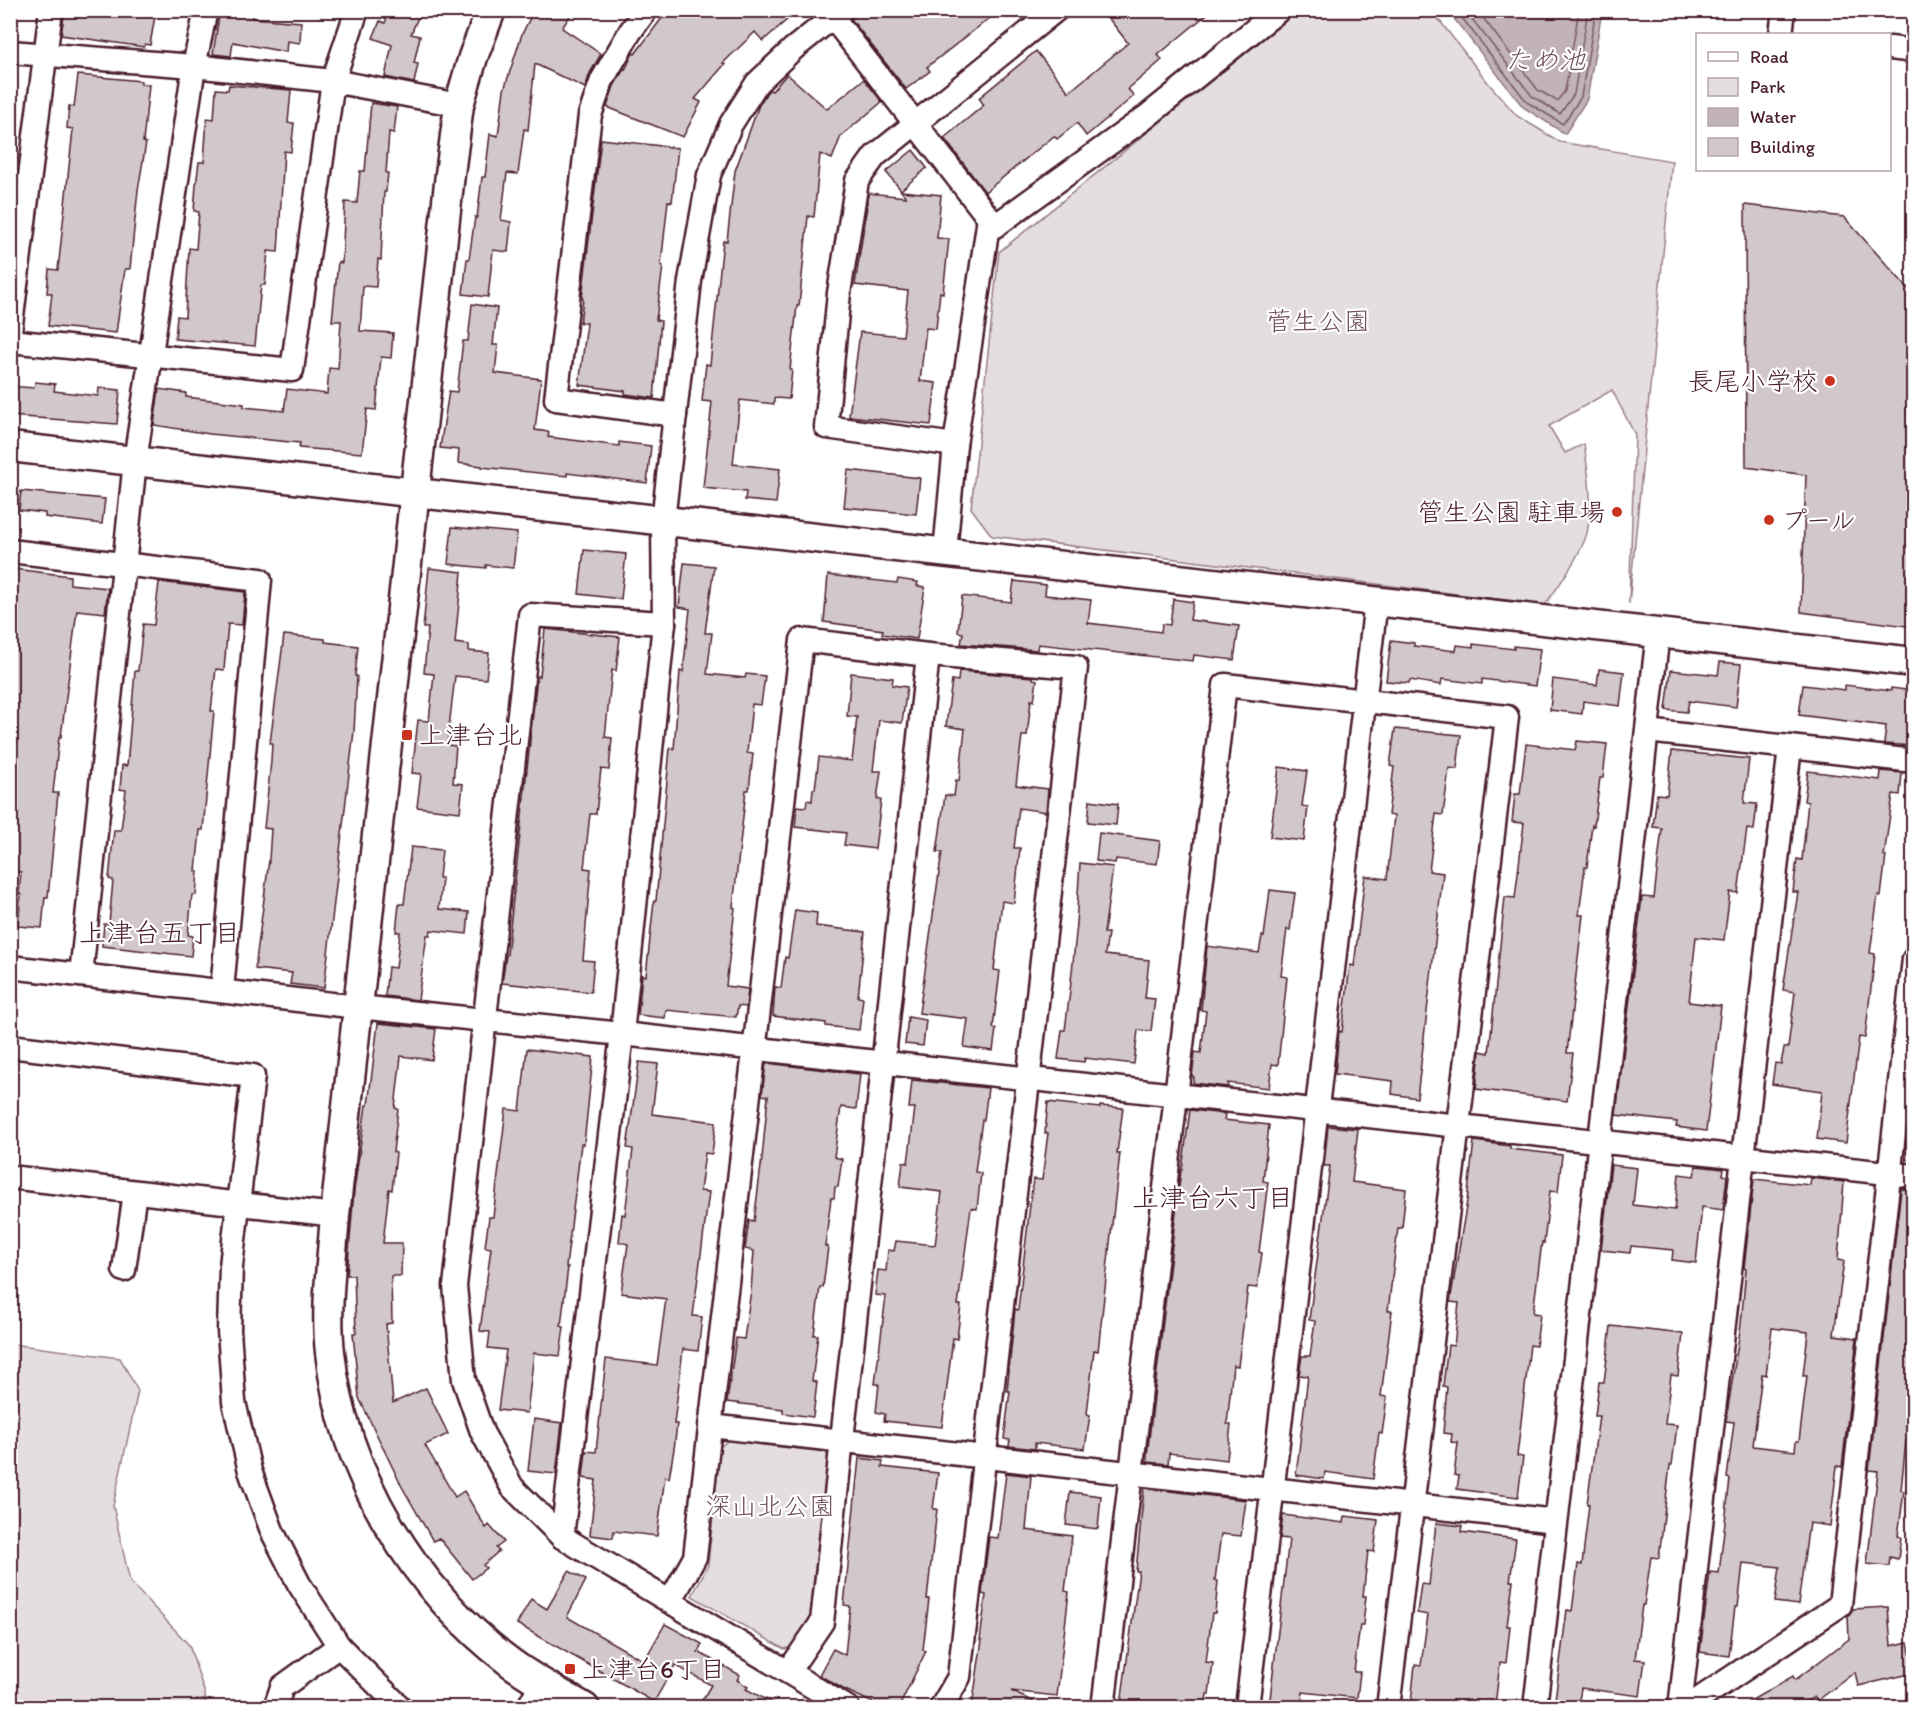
<svg xmlns="http://www.w3.org/2000/svg" width="1924" height="1718" font-family="Itim,'Klee One',sans-serif">
<style>
.green{fill:#e5dee0;stroke:#987e86;stroke-width:1.5}
.water{fill:#c1b3b6;stroke:#91787e;stroke-width:1.5}
.lines{fill:none;stroke-linecap:round;stroke-linejoin:round}
.shore{stroke:#7a5a63;stroke-width:1.5}
.building{fill:#d2c7cb;stroke:#4a1f2b;stroke-width:1.5;fill-rule:evenodd}
.minor-casing{stroke:#4a1f2b;stroke-width:27}
.tertiary-casing{stroke:#4a1f2b;stroke-width:33}
.minor{stroke:#fff;stroke-width:22}
.tertiary{stroke:#fff;stroke-width:28}
.poi-dot{fill:#c8321e;stroke:#fff;stroke-width:2}
.labels{text-anchor:middle;dominant-baseline:central;stroke-width:4.5;stroke-linejoin:round;paint-order:stroke}
.park-label{font-size:26px;fill:#714f58;stroke:#fff}
.poi-label{font-size:26px;fill:#4a1f2b;stroke:#fff;text-anchor:start}
.water-label{font-size:27px;font-style:italic;fill:#74535c;stroke:#fff}
.neighbourhood-label{font-size:27px;fill:#4a1f2b;stroke:#fff}
</style>
<rect width="100%" height="100%" fill="#fff"/>
<filter id="ink" filterUnits="userSpaceOnUse"><feTurbulence type="fractalNoise" baseFrequency=".0167" numOctaves="2"/><feDisplacementMap in="SourceGraphic" scale="12" xChannelSelector="R" yChannelSelector="G"/><feConvolveMatrix kernelMatrix="1 2 1 2 8 2 1 2 1" color-interpolation-filters="sRGB"/></filter>
<g filter="url(#ink)">
<!-- green -->
<g class="green">
<path d="M 1298,11 L 1432,11 L 1489,84 L 1517,116 L 1560,142 L 1672,161 L 1629,604 L 1635,435 L 1612,390 L 1549,426 L 1565,453 L 1584,444 C 1588,472 1593,499 1588,528 C 1586,547 1557,589 1545,605 L 992,536 L 971,508 L 999,252 Z"/>
<polygon points="1913,1047 1913,1160 1901,1159"/>
<polygon points="11,1344 120,1358 138,1391 113,1506 130,1582 189,1645 205,1694 206,1707 17,1707 10,1693"/>
<polygon points="731,1438 825,1451 831,1461 814,1617 793,1647 784,1649 692,1596 708,1565 720,1447"/>
</g>
<!-- water -->
<polygon class="water" points="1448,11 1602,11 1587,99 1565,134 1523,107"/>
<g class="lines">
<!-- shore -->
<g class="shore">
<polyline points="1456,10 1527,102 1563,124 1581,97 1596,10"/>
<polyline points="1465,10 1532,96 1560,114 1574,94 1588,10"/>
<polyline points="1477,10 1538,90 1557,101 1565,91 1579,10"/>
</g>
</g>
<!-- building -->
<g class="building">
<polygon points="65,10 156,10 150,45 145,44 144,47 61,35"/>
<polygon points="220,10 254,10 252,18 301,22 300,43 287,41 286,52 233,42 231,56 213,54"/>
<polygon points="390,10 421,10 411,34 420,36 414,63 418,64 414,83 385,77 392,45 373,38 380,21 385,23"/>
<polygon points="534,10 574,10 562,28 601,54 590,73 585,88 535,64 528,130 524,129 518,174 507,173 501,220 511,222 508,252 493,250 488,297 463,294 467,259 469,259 475,217 477,218 482,177 485,177 490,134 498,136 504,90 522,34"/>
<polygon points="668,10 798,10 763,41 755,32 723,63 725,64 695,99 701,102 683,137 607,107 614,86 624,69 625,70 633,53 635,54"/>
<polygon points="863,10 1000,10 927,67 930,71 906,89 851,19"/>
<polygon points="1102,10 1212,10 1158,55 1162,60 1128,89 1134,96 1086,136 1077,123 1057,139 1054,136 985,192 944,138 984,105 979,98 1036,51 1069,92 1128,43"/>
<polygon points="787,74 827,109 864,79 882,102 841,136 832,159 820,154 814,217 808,216 799,306 797,306 790,370 792,370 789,399 774,398 774,404 740,400 733,464 780,469 776,503 745,500 746,492 703,488 712,402 702,401 706,364 710,365 723,241 727,241 735,171 759,105 767,92 770,90 772,91"/>
<polygon points="78,75 141,81 141,84 149,85 143,142 146,143 138,190 130,269 125,269 116,333 48,326 52,293 47,293 49,269 58,270 73,129 67,128 69,106 74,107"/>
<polygon points="229,85 291,90 288,123 294,123 291,152 284,151 278,252 268,251 265,285 261,285 255,346 175,339 177,316 185,317 189,248 196,249 199,212 194,211 196,185 199,162 204,162 207,118 214,119 216,89 228,90"/>
<polygon points="371,103 397,107 394,133 389,132 386,173 388,173 386,192 384,192 381,260 378,259 376,287 363,286 360,331 393,333 391,358 381,357 376,410 367,409 362,453 299,448 300,443 210,434 154,425 159,389 186,393 186,397 244,404 244,407 284,411 287,389 327,394 329,368 338,369 341,321 332,321 338,262 342,263 345,202 357,203 360,171 365,171"/>
<polygon points="601,139 678,148 672,202 668,201 661,265 663,266 656,320 661,321 654,398 625,394 625,391 579,385 587,323 580,323 583,299 582,298"/>
<polygon points="913,150 927,168 901,190 886,172"/>
<polygon points="901,191 941,195 937,238 949,239 943,293 940,292 936,329 926,328 920,381 936,383 931,425 849,416 860,332 903,336 908,291 855,285 869,193 906,197"/>
<polygon points="1745,205 1844,217 1914,295 1914,627 1801,612 1806,475 1746,467"/>
<polygon points="472,304 497,308 493,345 498,345 495,373 541,379 535,430 549,432 548,437 619,446 619,442 651,446 647,483 567,473 567,476 482,467 482,466 458,463 459,450 440,448 449,391 457,392 463,341 468,341"/>
<polygon points="35,382 55,384 54,391 98,396 99,388 120,390 117,424 10,416 10,386 34,388"/>
<polygon points="848,470 920,478 916,514 844,507"/>
<polygon points="21,491 105,499 102,524 45,517 45,513 19,510"/>
<polygon points="452,527 517,533 513,568 486,565 486,568 448,564"/>
<polygon points="584,550 626,554 621,599 579,594"/>
<polygon points="684,563 714,566 705,633 712,633 707,674 745,678 746,674 765,676 761,705 752,704 747,753 753,754 749,790 746,790 733,907 735,908 726,986 748,989 746,1007 738,1006 736,1017 666,1010 665,1018 638,1015 642,975 646,976 654,901 656,901 670,748 674,749 680,671 683,672 690,609 679,607"/>
<polygon points="429,568 462,572 455,643 469,645 469,651 489,653 486,679 455,676 447,745 456,746 453,783 463,784 460,812 417,807 421,774 412,773 418,720 429,721 434,674 424,673 428,628 423,628"/>
<polygon points="14,569 70,576 70,584 108,588 105,613 77,610 61,737 59,737 53,793 58,793 48,897 45,897 42,928 18,926 21,894 19,894 21,872 10,871 10,601"/>
<polygon points="828,575 897,583 898,579 918,582 917,586 925,587 917,639 882,634 883,630 824,622"/>
<polygon points="1014,581 1046,585 1045,595 1091,600 1088,623 1161,632 1162,624 1170,625 1173,599 1193,602 1190,620 1239,626 1234,660 1194,655 1193,661 1038,644 1037,650 961,644 963,633 958,632 962,596 1011,602"/>
<polygon points="159,582 245,592 242,625 228,624 224,670 216,669 211,711 214,711 205,808 203,830 200,830 196,871 198,871 196,895 192,895 188,935 193,936 191,956 102,946 104,924 109,924 113,880 109,879 114,830 121,830 126,790 120,789 122,765 127,766 135,671 138,671 143,624 154,625"/>
<polygon points="545,629 620,637 616,671 612,670 605,737 612,738 609,770 601,769 596,814 590,814 584,868 591,869 583,960 594,961 591,992 502,983 506,955 507,955 537,676 540,676"/>
<polygon points="284,635 325,639 325,642 358,646 355,676 357,676 354,731 324,988 290,984 292,973 255,969 269,860 271,829 264,828 271,761 272,743 270,743"/>
<polygon points="1391,640 1414,643 1414,646 1456,651 1457,645 1473,647 1473,644 1514,649 1514,646 1540,649 1535,686 1482,679 1482,684 1442,679 1441,685 1410,680 1409,683 1386,681"/>
<polygon points="1720,662 1741,664 1736,707 1689,701 1687,712 1666,710 1671,670 1718,675"/>
<polygon points="1599,669 1624,672 1620,706 1583,701 1582,714 1550,710 1553,679 1597,685"/>
<polygon points="959,671 1033,677 1033,679 1037,680 1034,701 1031,700 1027,736 1022,736 1016,785 1048,789 1046,812 1019,808 1014,848 1020,848 1014,903 1002,901 994,970 1000,971 993,1028 996,1029 993,1051 964,1047 968,1019 919,1013 942,852 937,852 945,795 954,796 956,780 959,781 965,729 946,726 952,680 958,681"/>
<polygon points="851,673 893,678 892,685 907,687 902,723 879,720 873,771 881,771 877,799 881,800 875,849 844,845 846,833 795,827 797,806 806,807 807,800 812,801 813,789 815,789 819,757 852,761 857,717 847,716"/>
<polygon points="1803,685 1845,690 1845,685 1891,691 1891,688 1914,691 1914,746 1884,744 1886,726 1799,715"/>
<polygon points="1395,729 1461,735 1457,769 1449,768 1443,815 1436,814 1429,871 1443,873 1417,1098 1392,1094 1393,1081 1335,1074 1339,1031 1342,1032 1350,965 1354,966 1365,876 1387,879 1394,816 1388,815 1394,767 1390,766"/>
<polygon points="1577,741 1607,744 1603,778 1600,778 1594,826 1592,825 1587,867 1585,867 1579,915 1583,915 1567,1053 1573,1053 1567,1101 1476,1089 1480,1051 1489,1053 1505,897 1515,898 1524,823 1512,822 1515,794 1520,794 1526,744 1575,750"/>
<polygon points="1672,751 1749,759 1744,803 1757,804 1754,830 1747,829 1738,893 1730,892 1724,940 1696,937 1689,1002 1721,1006 1706,1131 1676,1127 1677,1122 1616,1115 1642,897 1654,898 1662,828 1653,827 1657,794 1667,795"/>
<polygon points="1279,767 1307,771 1302,806 1308,807 1304,841 1270,837"/>
<polygon points="1808,771 1880,780 1881,771 1902,773 1900,795 1893,794 1884,856 1886,856 1881,896 1878,895 1870,953 1875,954 1865,1038 1859,1037 1846,1143 1817,1139 1822,1091 1772,1084 1775,1063 1781,1064 1784,1048 1788,1048 1795,992 1783,990 1798,892 1793,892 1797,859 1802,860 1808,802 1804,801"/>
<polygon points="1090,800 1118,804 1116,825 1088,822"/>
<polygon points="1099,833 1160,841 1157,864 1116,859 1115,863 1096,861"/>
<polygon points="411,847 442,850 439,878 442,878 439,909 469,912 467,934 431,930 430,935 427,935 418,1000 385,996 388,967 396,968 400,932 396,932 399,904 404,904"/>
<polygon points="1080,863 1113,867 1104,933 1108,933 1105,955 1149,960 1145,998 1155,999 1151,1031 1138,1030 1134,1064 1085,1058 1084,1062 1058,1059 1062,1030 1065,1030 1070,991 1077,924 1076,924"/>
<polygon points="1270,890 1295,893 1290,930 1287,929 1281,976 1287,977 1278,1065 1272,1064 1269,1088 1228,1083 1228,1087 1193,1083 1194,1077 1192,1077 1195,1052 1201,1053 1206,1011 1201,1010 1207,946 1259,953 1262,936 1264,937"/>
<polygon points="795,910 817,913 816,926 865,932 858,997 863,998 859,1030 826,1026 826,1023 773,1016 775,987 781,988 785,957 788,958"/>
<polygon points="908,1017 926,1020 923,1046 905,1044"/>
<polygon points="378,1023 436,1029 432,1060 401,1056 395,1108 398,1109 393,1152 396,1153 392,1190 389,1189 383,1243 402,1243 401,1276 391,1276 392,1323 386,1324 393,1403 426,1388 448,1434 425,1445 455,1497 464,1491 486,1528 489,1525 504,1542 496,1548 499,1551 483,1565 486,1568 472,1579 439,1538 433,1541 401,1485 359,1398 353,1333 356,1333 354,1275 347,1275 354,1191 366,1105 368,1105"/>
<polygon points="527,1049 593,1057 584,1144 581,1144 566,1267 568,1267 561,1326 564,1327 560,1356 534,1353 527,1413 498,1410 506,1350 488,1348 490,1332 480,1331 491,1248 485,1247 489,1217 493,1217 506,1109 520,1111"/>
<polygon points="639,1062 658,1064 652,1114 716,1122 712,1154 705,1153 700,1191 709,1192 693,1316 702,1317 698,1351 683,1349 674,1424 677,1424 674,1449 669,1478 665,1477 657,1536 614,1531 613,1538 590,1535 596,1480 583,1478 586,1451 596,1452 606,1359 657,1365 666,1299 621,1293 628,1244 619,1242 622,1214 625,1215 633,1149 627,1148"/>
<polygon points="766,1063 860,1074 856,1109 841,1107 834,1157 842,1159 838,1187 835,1187 834,1198 831,1198 825,1246 828,1247 823,1287 820,1287 814,1335 818,1335 812,1381 817,1382 813,1417 783,1413 783,1409 727,1402 736,1338 744,1339 751,1290 754,1251 745,1249 749,1220 754,1221 762,1158 768,1096 762,1095"/>
<polygon points="912,1080 988,1088 984,1120 982,1120 975,1172 981,1173 977,1209 971,1208 958,1305 961,1305 957,1339 953,1338 942,1427 884,1421 885,1414 876,1412 879,1384 875,1384 886,1296 875,1295 878,1270 886,1271 888,1250 894,1251 896,1241 935,1245 942,1192 900,1187 903,1162 908,1163 915,1108 909,1108"/>
<polygon points="1048,1102 1100,1108 1100,1106 1123,1108 1117,1153 1120,1153 1098,1351 1094,1350 1087,1414 1090,1415 1085,1449 1035,1443 1035,1449 1009,1446 1010,1440 1004,1439 1010,1391 1007,1391 1015,1309 1018,1310 1033,1179 1042,1180 1048,1133 1045,1133"/>
<polygon points="1190,1110 1225,1114 1224,1120 1269,1125 1263,1181 1268,1182 1259,1252 1262,1253 1257,1288 1248,1287 1238,1366 1233,1365 1227,1424 1231,1424 1227,1460 1169,1453 1168,1464 1147,1462 1147,1456 1181,1170 1182,1170"/>
<polygon points="1328,1126 1358,1129 1352,1182 1406,1189 1402,1228 1398,1228 1388,1311 1392,1311 1381,1396 1387,1397 1382,1434 1379,1433 1373,1479 1325,1472 1324,1479 1296,1475 1308,1376 1299,1375 1302,1356 1310,1356 1315,1321 1309,1320 1330,1166 1324,1166"/>
<polygon points="1474,1141 1510,1146 1510,1149 1562,1155 1558,1192 1550,1191 1544,1243 1542,1242 1533,1313 1540,1314 1536,1346 1530,1345 1517,1456 1523,1457 1518,1497 1457,1489 1459,1476 1454,1475 1458,1443 1451,1442 1452,1434 1443,1433 1447,1387 1443,1386 1448,1345 1454,1346 1459,1303 1450,1302 1467,1201"/>
<polygon points="1611,1165 1637,1168 1633,1205 1675,1210 1679,1174 1694,1176 1696,1166 1724,1169 1723,1175 1727,1176 1723,1210 1702,1207 1696,1263 1672,1260 1673,1250 1631,1246 1630,1253 1601,1250"/>
<path d="M 1811,1178 L 1844,1182 L 1838,1260 L 1844,1261 L 1834,1335 L 1857,1338 L 1842,1467 L 1837,1466 L 1830,1526 L 1809,1523 L 1798,1605 L 1775,1602 L 1780,1567 L 1743,1563 L 1738,1607 L 1735,1607 L 1729,1656 L 1700,1652 L 1710,1572 L 1719,1573 L 1730,1479 L 1727,1478 L 1734,1422 L 1726,1421 L 1741,1324 L 1746,1269 L 1744,1268 L 1754,1179 L 1810,1185 ZM 1772,1328 L 1808,1332 L 1803,1376 L 1807,1376 L 1799,1441 L 1796,1441 L 1795,1451 L 1753,1446 L 1762,1374 L 1766,1375 Z"/>
<polygon points="1901,1189 1914,1190 1914,1411 1910,1442 1906,1441 1901,1490 1904,1491 1898,1536 1901,1537 1898,1559 1890,1557 1889,1566 1867,1564 1878,1471 1869,1470"/>
<polygon points="1611,1326 1683,1334 1678,1376 1671,1375 1665,1424 1677,1425 1672,1465 1670,1465 1659,1558 1651,1557 1644,1605 1642,1605 1635,1659 1645,1660 1640,1696 1581,1688 1578,1707 1554,1707 1567,1610 1572,1611 1578,1564 1582,1565 1589,1504 1587,1504 1599,1416 1595,1416 1599,1382 1604,1382"/>
<polygon points="534,1419 562,1423 556,1474 528,1471"/>
<polygon points="859,1458 883,1461 882,1467 938,1473 933,1509 937,1509 927,1599 929,1599 923,1650 926,1651 899,1707 882,1707 843,1689 819,1675 833,1649 845,1655 850,1606 844,1605"/>
<polygon points="1006,1473 1031,1476 1026,1530 1072,1536 1065,1591 1069,1592 1057,1696 1011,1691 1044,1707 972,1707 982,1640 980,1640 986,1595 982,1594 989,1537 998,1538"/>
<polygon points="1144,1488 1246,1500 1241,1536 1221,1534 1215,1580 1218,1581 1215,1613 1212,1613 1206,1662 1213,1663 1209,1694 1207,1694 1205,1707 1153,1707 1121,1704 1139,1571 1136,1571"/>
<polygon points="1070,1492 1101,1496 1098,1529 1066,1525"/>
<polygon points="1283,1515 1344,1523 1345,1516 1378,1520 1374,1552 1368,1551 1363,1596 1366,1596 1363,1625 1360,1625 1354,1672 1360,1672 1357,1698 1303,1692 1301,1707 1269,1707 1289,1539 1280,1538"/>
<polygon points="1436,1523 1462,1526 1461,1532 1516,1539 1510,1581 1513,1581 1507,1626 1510,1626 1506,1663 1500,1662 1495,1707 1449,1703 1449,1707 1444,1707 1411,1703 1415,1664 1421,1665 1428,1615 1417,1613 1421,1584 1429,1585"/>
<polygon points="569,1571 586,1580 567,1617 644,1661 665,1624 702,1644 698,1652 740,1675 737,1680 748,1687 746,1689 780,1707 698,1707 711,1685 675,1665 654,1702 517,1624 531,1599 547,1609"/>
<polygon points="1888,1607 1891,1646 1908,1642 1914,1673 1858,1686 1855,1672 1817,1701 1814,1697 1797,1707 1740,1707 1793,1676 1795,1680 1849,1639 1848,1616 1853,1609"/>
</g>
<g class="lines">
<!-- minor casing -->
<g class="minor-casing">
<g id="minor">
<polyline points="646,10 630,32 602,80 590,115 556,399 675,415"/>
<polyline points="827,10 995,226 1146,117 1279,10"/>
<polyline points="1781,34 1784,10"/>
<polyline points="1890,48 1914,51"/>
<polyline points="10,52 194,66 333,81 459,105"/>
<polyline points="10,332 51,10"/>
<polyline points="10,341 292,370 333,81 357,10"/>
<polyline points="955,445 826,427 839,293 857,181 875,156 1056,10"/>
<polyline points="10,551 260,580 222,990"/>
<polyline points="945,552 955,445 989,218"/>
<polyline points="664,623 530,615 455,1286 464,1380 482,1432 512,1487 562,1537 848,1708"/>
<polyline points="1647,731 1914,761"/>
<polyline points="10,967 358,1007 622,1034 1914,1176"/>
<polyline points="81,975 135,461 194,66 206,10"/>
<polyline points="10,1046 253,1076 231,1266 229,1330 234,1402 250,1471 272,1531 299,1584 339,1646 401,1708"/>
<polyline points="10,1177 335,1215"/>
<polyline points="124,1270 135,1192"/>
<polyline points="710,1426 1556,1521"/>
<polyline points="562,1537 622,1034 664,623 663,521 690,281 709,175 731,124 757,83 793,49 842,10"/>
<polyline points="670,1602 695,1557 802,640 928,655 1076,667 959,1677 941,1708"/>
<polyline points="788,1672 822,1622 928,655"/>
<polyline points="275,1708 282,1687 339,1646"/>
<polyline points="528,1708 542,1682"/>
<polyline points="1103,1708 1225,685 1507,717 1388,1708"/>
<polyline points="1247,1708 1376,601"/>
<polyline points="1535,1708 1658,633"/>
<polyline points="1680,1708 1790,747"/>
<polyline points="1686,1708 1840,1605 1914,959"/>
</g>
</g>
<!-- tertiary casing -->
<g class="tertiary-casing">
<g id="tertiary">
<path d="M 491,10 L 473,57 L 459,105 L 450,174 L 335,1215 C 332,1260 325,1307 330,1352 C 343,1473 414,1590 511,1663 C 534,1680 560,1693 585,1708"/>
<polyline points="10,447 1914,662"/>
</g>
</g>
<!-- minor -->
<use href="#minor" class="minor"/>
<!-- tertiary -->
<use href="#tertiary" class="tertiary"/>
</g>
</g>
<!-- markers -->
<g class="poi-dot">
<circle cx="1830" cy="381" r="6"/>
<circle cx="1617" cy="512" r="6"/>
<circle cx="1769" cy="520" r="6"/>
<rect x="401" y="729" width="12" height="12" rx="3"/>
<rect x="564" y="1663" width="12" height="12" rx="3"/>
</g>
<g class="labels">
<!-- park labels -->
<g class="park-label">
<text x="1318" y="321">菅生公園</text>
<text x="770" y="1506">深山北公園</text>
</g>
<!-- poi labels -->
<g class="poi-label">
<text x="1818" y="381" text-anchor="end">長尾小学校</text>
<text x="1605" y="512" text-anchor="end">管生公園 駐車場</text>
<text x="1781" y="520">プール</text>
<text x="419" y="735">上津台北</text>
<text x="582" y="1669">上津台6丁目</text>
</g>
<!-- water labels -->
<g class="water-label">
<text x="1545" y="59">ため池</text>
</g>
<!-- neighbourhood labels -->
<g class="neighbourhood-label">
<text x="160" y="932">上津台五丁目</text>
<text x="1213" y="1197">上津台六丁目</text>
</g>
</g>
<!-- margin -->
<rect width="1924" height="1718" fill="none" stroke="#fff" stroke-width="36"/>
<rect x="18" y="18" width="1888" height="1682" fill="none" stroke="#4a1f2b" stroke-width="2" filter="url(#ink)"/>
<!-- legend -->
<rect x="1696" y="33" width="195" height="138" fill="#ffffff" stroke="#b7a5aa" stroke-width="1.5"/>
<rect x="1708" y="52" width="30" height="9" fill="#ffffff" stroke="#b7a5aa" stroke-width="1.5"/>
<text x="1750" y="63" font-size="18" fill="#4a1f2b">Road</text>
<rect x="1708" y="78" width="30" height="18" fill="#e5dee0" stroke="#b7a5aa" stroke-width="1.5"/>
<text x="1750" y="93" font-size="18" fill="#4a1f2b">Park</text>
<rect x="1708" y="108" width="30" height="18" fill="#c1b3b6" stroke="#b7a5aa" stroke-width="1.5"/>
<text x="1750" y="123" font-size="18" fill="#4a1f2b">Water</text>
<rect x="1708" y="138" width="30" height="18" fill="#d2c7cb" stroke="#b7a5aa" stroke-width="1.5"/>
<text x="1750" y="153" font-size="18" fill="#4a1f2b">Building</text>
</svg>
